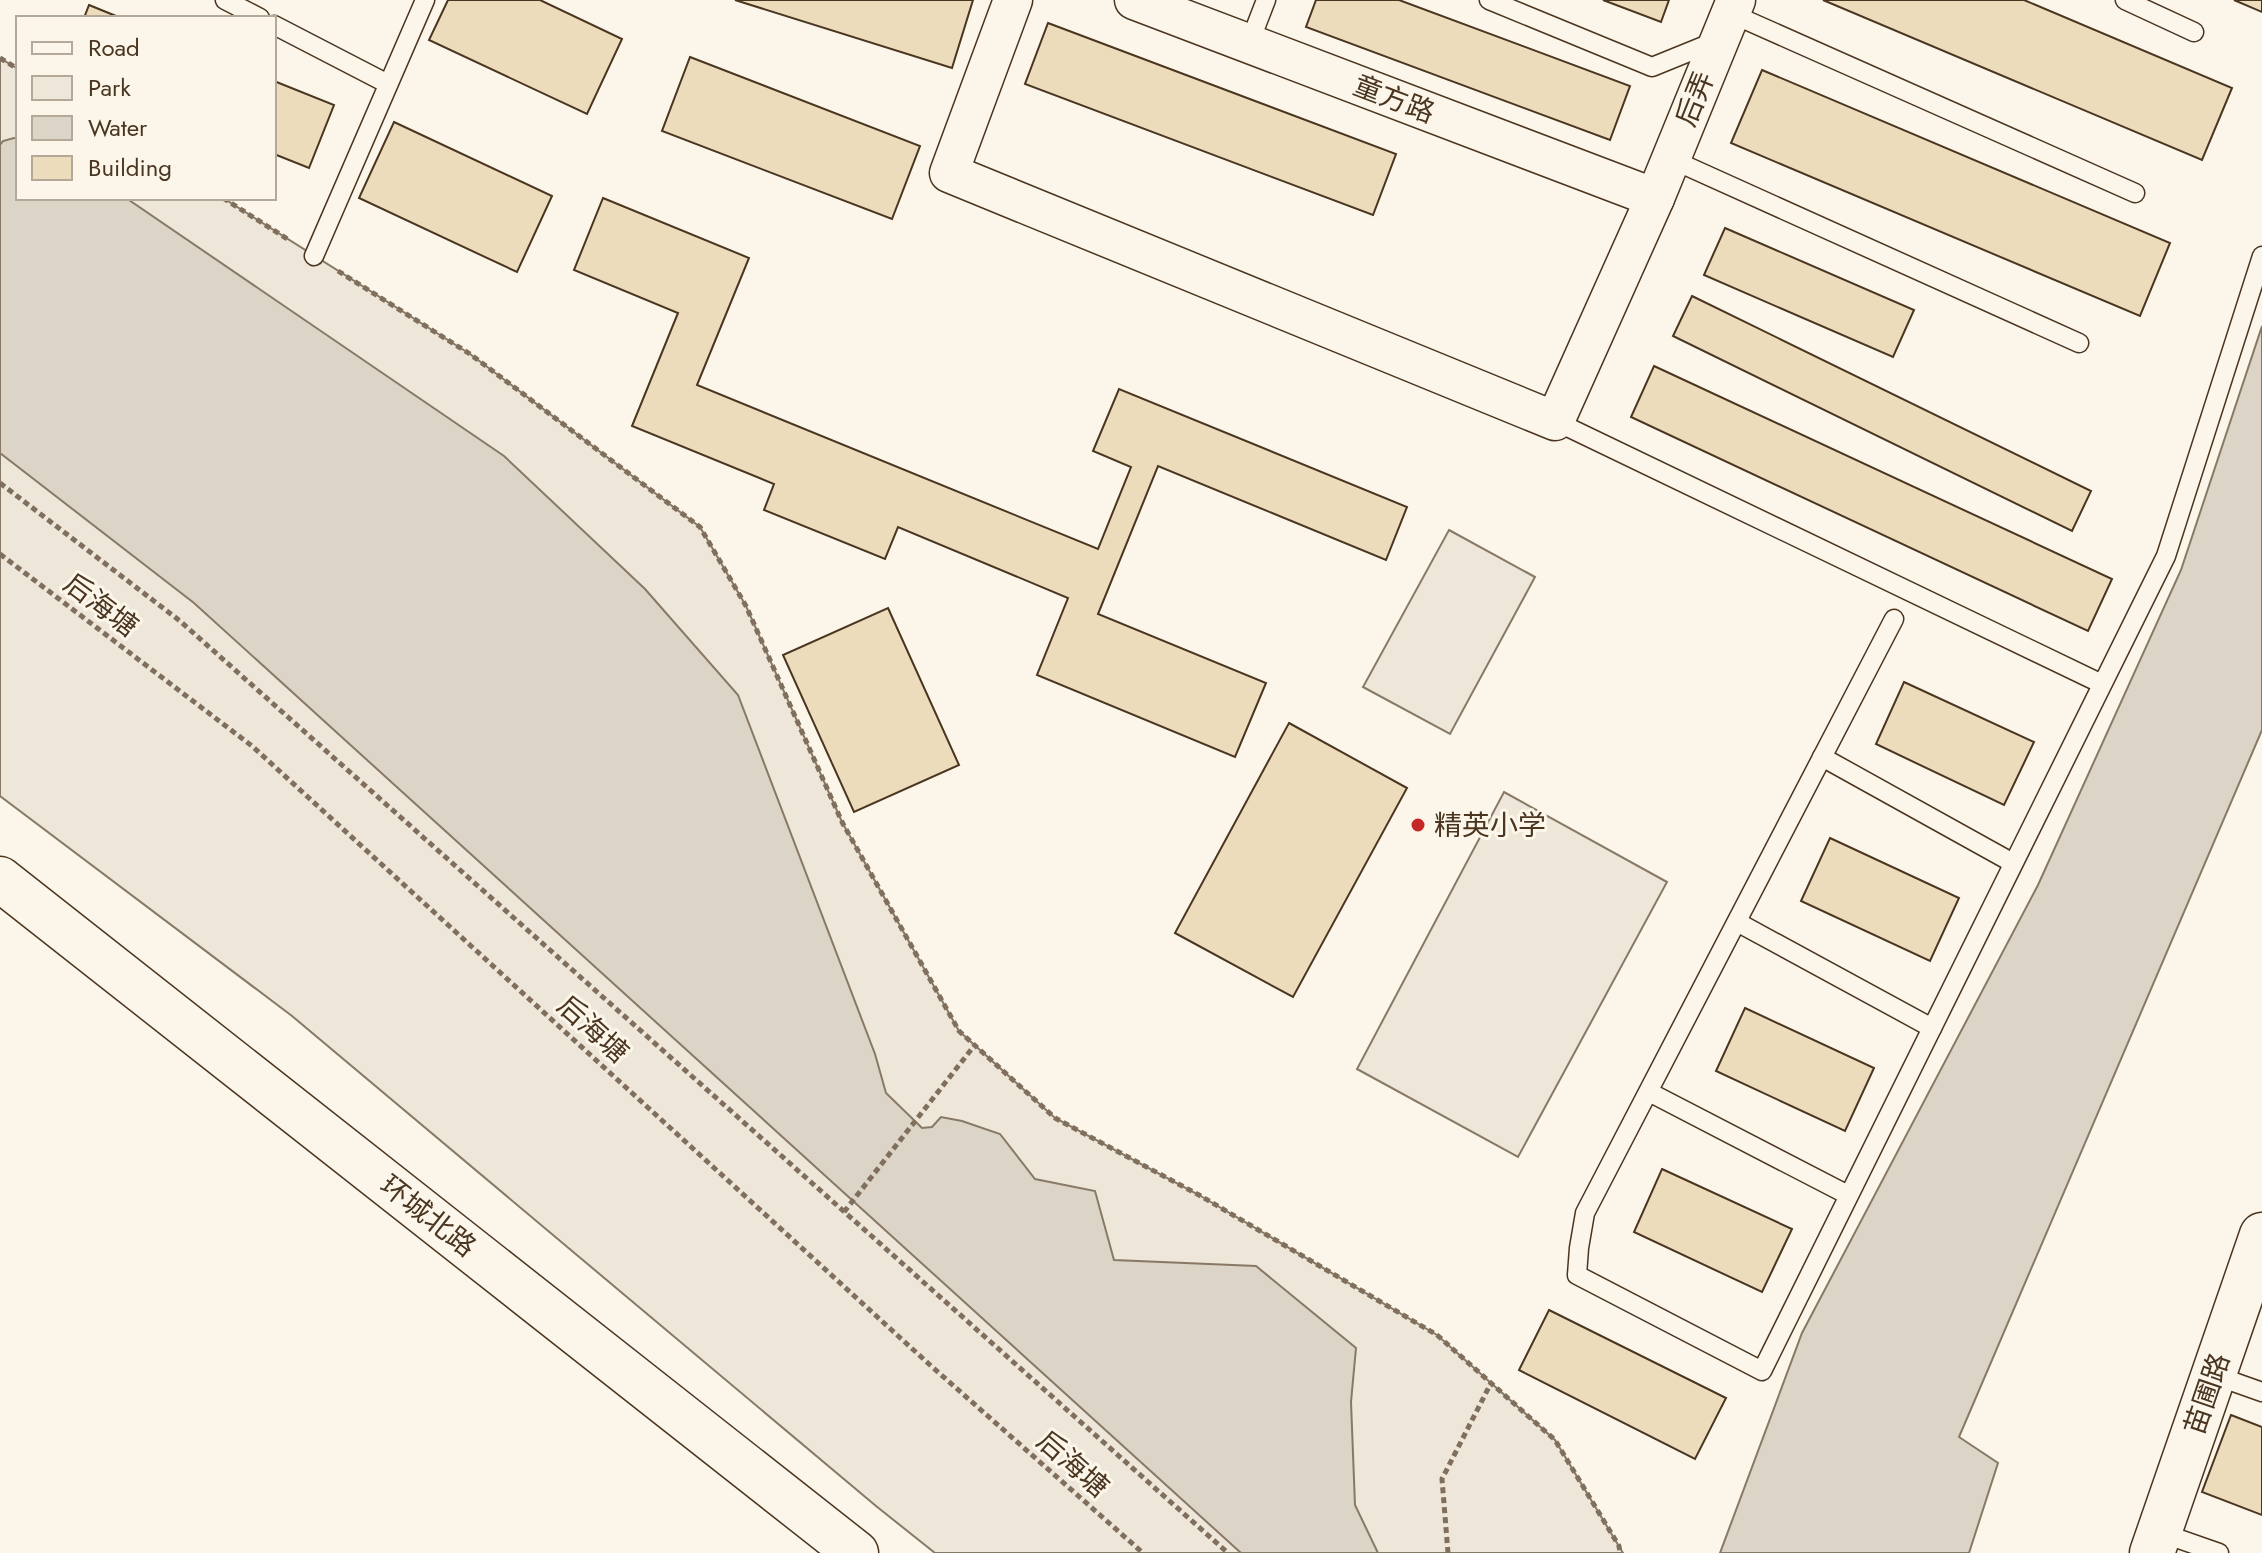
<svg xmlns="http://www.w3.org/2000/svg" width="2262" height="1553" font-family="Jost,'Noto Sans SC',sans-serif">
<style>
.green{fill:#ede6d9;stroke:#887966;stroke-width:2}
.water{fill:#dcd4c6;stroke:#887966;stroke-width:2}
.building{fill:#ecdcbc;stroke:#4a3520;stroke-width:2}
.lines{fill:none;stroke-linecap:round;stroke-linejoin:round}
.service-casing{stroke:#4a3520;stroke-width:21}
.minor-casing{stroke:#4a3520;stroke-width:41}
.tertiary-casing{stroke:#4a3520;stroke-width:47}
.path{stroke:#7f6f5c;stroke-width:5;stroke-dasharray:6 4;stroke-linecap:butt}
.service{stroke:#fbf6e9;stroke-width:18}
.minor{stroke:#fbf6e9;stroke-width:38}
.tertiary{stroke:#fbf6e9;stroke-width:44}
.poi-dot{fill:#c62828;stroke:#fbf6e9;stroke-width:3}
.labels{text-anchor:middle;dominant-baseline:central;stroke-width:6;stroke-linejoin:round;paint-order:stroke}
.street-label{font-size:28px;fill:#4a3520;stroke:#fbf6e9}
.poi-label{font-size:28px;fill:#4a3520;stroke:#fbf6e9;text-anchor:start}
</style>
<rect width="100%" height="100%" fill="#fbf6e9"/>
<!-- green -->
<g class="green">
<polygon points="0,58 18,69 18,198 223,198 470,354 700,527 746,606 842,822 959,1031 1055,1118 1199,1195 1437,1335 1555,1440 1623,1553 935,1553 876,1506 292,1016 0,796"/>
<polygon points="1449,530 1535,577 1450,734 1363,687"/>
<polygon points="1504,792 1667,882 1518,1157 1357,1069"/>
</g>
<!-- water -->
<g class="water">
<polygon points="14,138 18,138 18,198 126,198 504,456 645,589 738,695 875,1054 886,1093 922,1128 932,1127 941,1117 962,1121 1000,1134 1035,1179 1095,1191 1114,1260 1256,1266 1356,1348 1351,1402 1355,1505 1378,1553 1241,1553 194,603 0,453 0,145 3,141"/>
<polygon points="2262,326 2262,730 1959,1437 1998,1463 1969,1553 1720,1553 1802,1333 2038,885 2181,570"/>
</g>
<!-- building -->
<g class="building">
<polygon points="448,0 540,0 622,39 587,114 429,40"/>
<polygon points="735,0 973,0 952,68"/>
<polygon points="1316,0 1399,0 1630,86 1610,140 1306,27"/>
<polygon points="1603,0 1669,0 1661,22"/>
<polygon points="1823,0 2024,0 2232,88 2202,160"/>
<polygon points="2234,0 2262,0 2262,12"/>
<polygon points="89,5 121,18 84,18"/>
<polygon points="1048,23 1396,154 1373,215 1025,84"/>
<polygon points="690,57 920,146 892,219 662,131"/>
<polygon points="1762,70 2170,243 2140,316 1731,143"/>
<polygon points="274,81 334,105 309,168 274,154"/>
<polygon points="394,122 552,196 517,272 359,198"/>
<polygon points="603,198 749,258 697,385 1098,549 1131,467 1093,451 1119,389 1407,507 1386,560 1158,466 1098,614 1266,683 1235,757 1037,675 1068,598 898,527 885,559 764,510 774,484 632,426 678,313 574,270"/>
<polygon points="1725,228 1914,310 1893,357 1704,275"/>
<polygon points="1692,296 2091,491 2072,531 1673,336"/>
<polygon points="1654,366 2112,579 2088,631 1631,417"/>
<polygon points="888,608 959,765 854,812 783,655"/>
<polygon points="1904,682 2034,742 2004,805 1876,744"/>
<polygon points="1289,723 1407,788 1293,997 1175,933"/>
<polygon points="1830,838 1959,898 1930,961 1801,901"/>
<polygon points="1745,1008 1874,1068 1845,1131 1716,1071"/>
<polygon points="1662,1169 1792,1229 1762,1292 1634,1232"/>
<polygon points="1549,1310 1726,1398 1695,1459 1519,1370"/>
<polygon points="2231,1415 2262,1427 2262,1515 2202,1492"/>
</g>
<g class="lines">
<!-- service casing -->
<g class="service-casing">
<g id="service">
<polyline points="225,0 260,18"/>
<polyline points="1489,0 1652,67 1716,41"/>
<polyline points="2125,0 2194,32"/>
<polyline points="1730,13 2135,193"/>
<polyline points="274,25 388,84"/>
<polyline points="1249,44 1266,0"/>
<polyline points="1671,159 2079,343"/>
<polyline points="314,256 425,0"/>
<polyline points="1555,421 2102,684"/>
<polyline points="1894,619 1585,1213 1579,1248 1577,1275 1762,1371 2166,556 2262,256"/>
<polyline points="1822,757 2013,863"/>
<polyline points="1737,922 1932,1028"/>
<polyline points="1649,1092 1848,1195"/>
<polyline points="2214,1375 2262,1392"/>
<polyline points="2159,1532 2219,1553"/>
</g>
</g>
<!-- minor casing -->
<g class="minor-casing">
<g id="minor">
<polyline points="1013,0 949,173 1555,421 1655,198 1736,0"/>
<polyline points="1134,0 1655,198"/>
</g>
</g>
<!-- tertiary casing -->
<g class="tertiary-casing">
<g id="tertiary">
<polyline points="0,879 856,1553"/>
<polyline points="2152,1553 2262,1235"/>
</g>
</g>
<!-- path -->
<g class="path">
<polyline points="0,58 18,69"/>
<polyline points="223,198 289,240"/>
<polyline points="338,271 470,354 700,527 746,606 842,822 959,1031 1055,1118 1199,1195 1437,1335 1555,1440 1619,1546 1620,1553"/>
<polyline points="0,483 180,621 1228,1553"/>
<polyline points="0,554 252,746 930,1365 1143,1553"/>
<polyline points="844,1212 974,1046"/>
<polyline points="1448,1553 1442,1479 1491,1383"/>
</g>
<!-- service -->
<use href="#service" class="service"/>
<!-- minor -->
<use href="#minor" class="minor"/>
<!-- tertiary -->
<use href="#tertiary" class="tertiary"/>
</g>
<!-- markers -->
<circle class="poi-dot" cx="1418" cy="825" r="8"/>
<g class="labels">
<!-- street labels -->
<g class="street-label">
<text transform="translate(1394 99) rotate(21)">童方路</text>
<text transform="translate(1695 99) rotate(-68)">后弄</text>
<text transform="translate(101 605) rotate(37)">后海塘</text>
<text transform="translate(593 1029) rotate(42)">后海塘</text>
<text transform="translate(428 1216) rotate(38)">环城北路</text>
<text transform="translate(2207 1394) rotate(-71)">苗圃路</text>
<text transform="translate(1073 1464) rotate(41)">后海塘</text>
</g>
<!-- poi labels -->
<g class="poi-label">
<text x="1434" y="825">精英小学</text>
</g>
</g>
<!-- legend -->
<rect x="16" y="16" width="260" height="184" fill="#fbf6e9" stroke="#b4a999" stroke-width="2"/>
<rect x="32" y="42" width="40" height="12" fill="#fbf6e9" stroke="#b4a999" stroke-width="2"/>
<text x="88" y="56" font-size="24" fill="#4a3520">Road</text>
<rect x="32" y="76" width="40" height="24" fill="#ede6d9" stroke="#b4a999" stroke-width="2"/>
<text x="88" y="96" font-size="24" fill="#4a3520">Park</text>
<rect x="32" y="116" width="40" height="24" fill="#dcd4c6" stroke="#b4a999" stroke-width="2"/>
<text x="88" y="136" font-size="24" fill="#4a3520">Water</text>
<rect x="32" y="156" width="40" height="24" fill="#ecdcbc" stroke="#b4a999" stroke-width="2"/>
<text x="88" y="176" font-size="24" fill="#4a3520">Building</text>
</svg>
